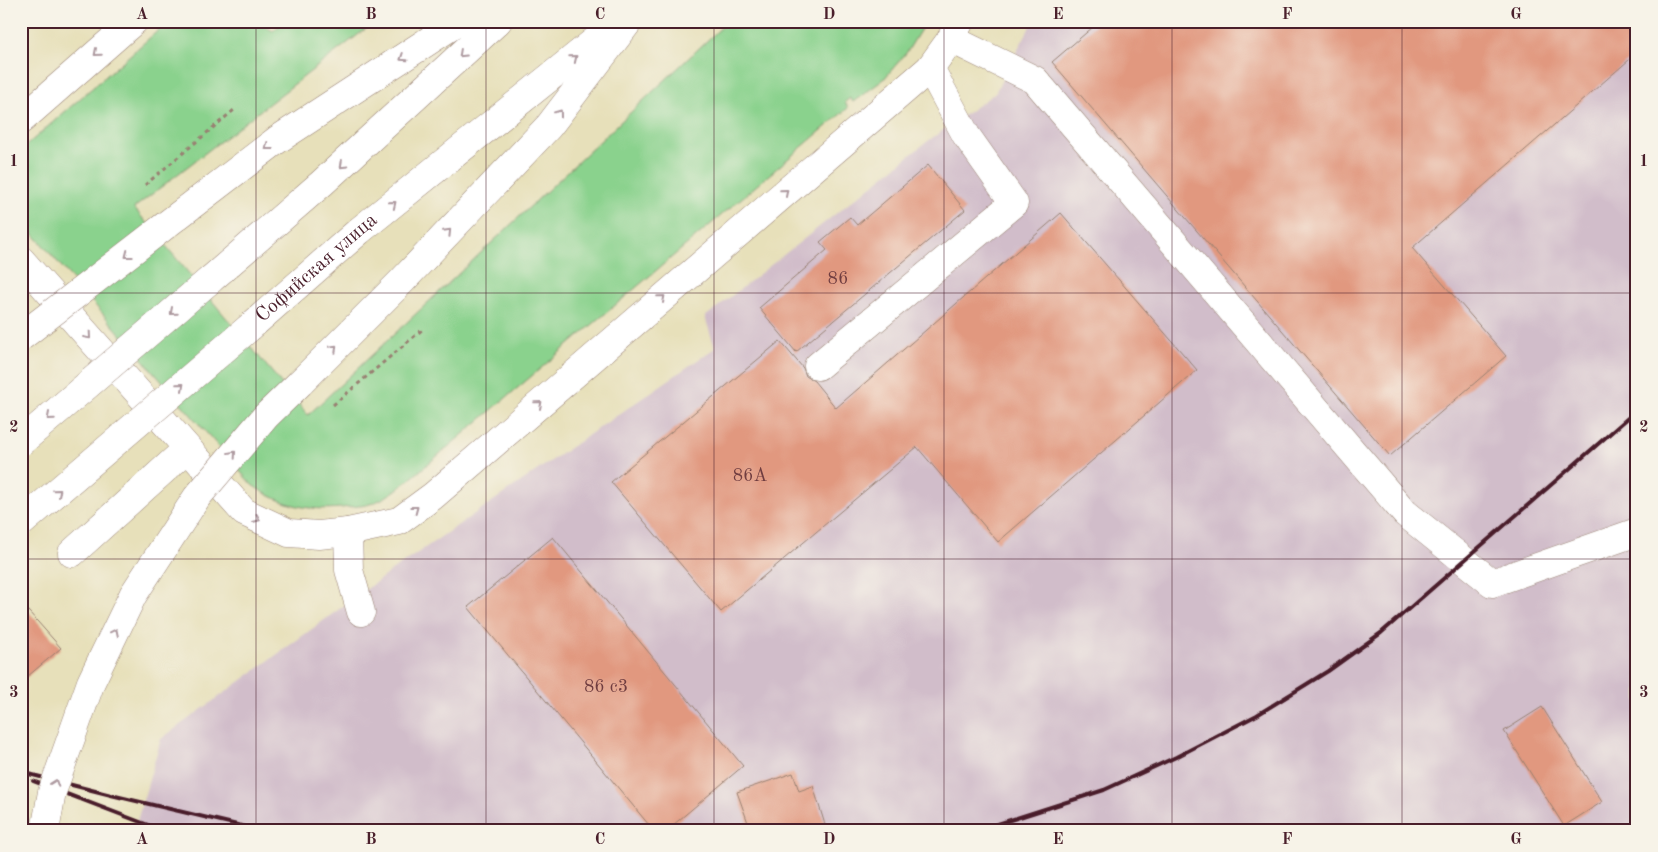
<svg xmlns="http://www.w3.org/2000/svg" width="1658" height="852" font-family="'Old Standard TT',serif">
<style>
.industrial{fill:#d1bdca}
.green{fill:#8ad28d;stroke:#6a785c}
.building{fill:#e1987f}
.lines{fill:none;stroke-linecap:round;stroke-linejoin:round}
.minor-casing{stroke:#988072;stroke-width:29}
.major-casing{stroke:#988072;stroke-width:29}
.path{stroke:#988072;stroke-width:3;stroke-dasharray:4 4;stroke-linecap:butt}
.minor{stroke:#fff;stroke-width:28}
.major{stroke:#fff;stroke-width:28}
.rail{stroke:#4a1f2b;stroke-width:4}
.major-bridge-casing{stroke:#988072;stroke-width:29;stroke-linecap:butt}
.major-bridge{stroke:#fff;stroke-width:28}
.oneway{stroke:#ae9aa0}
.grid{fill:none;stroke:#4a1f2b;stroke-width:1;stroke-opacity:0.55}
.labels{text-anchor:middle;dominant-baseline:central;stroke-width:5;stroke-linejoin:round;paint-order:stroke}
.number-label{font-size:18px;fill:#703d40}
.street-label{font-size:20px;fill:#4a1f2b;stroke:#f7f3e8}
.neatline{fill:none;stroke:#4a1f2b;stroke-width:2}
.grid-label{font-size:16px;text-anchor:middle;font-weight:bold;fill:#4a1f2b}
</style>
<rect width="100%" height="100%" fill="#f7f3e8"/>
<filter id="ink" filterUnits="userSpaceOnUse"><feTurbulence type="fractalNoise" baseFrequency=".02" numOctaves="2"/><feDisplacementMap in="SourceGraphic" scale="10" xChannelSelector="R" yChannelSelector="G"/><feConvolveMatrix kernelMatrix="1 2 1 2 8 2 1 2 1" color-interpolation-filters="sRGB"/></filter>
<filter id="wash" filterUnits="userSpaceOnUse"><feTurbulence type="fractalNoise" baseFrequency=".0096" numOctaves="4" result="noise"/><feDisplacementMap in="SourceGraphic" scale="20" xChannelSelector="R" yChannelSelector="G"/><feGaussianBlur stdDeviation="1.12" result="paint"/><feColorMatrix in="noise" values="0 0 0 0 0 0 0 0 0 0 0 0 0 0 0 0 0 1.4 0 .05"/><feComposite in="paint" operator="in"/></filter>
<g filter="url(#wash)">
<rect width="100%" height="100%" fill="#e7e0ba"/>
<!-- industrial -->
<polygon class="industrial" points="1033,21 1637,21 1637,831 134,831 161,739 390,572 715,348 705,317 928,141 995,93"/>
<!-- green -->
<path class="green" d="M 169,21 L 257,21 L 273,31 L 284,21 L 376,21 L 134,208 L 308,415 L 728,21 L 926,21 L 907,52 L 883,80 L 853,102 L 850,98 L 845,102 L 848,108 L 409,480 C 398,489 386,498 373,503 C 366,506 358,506 350,507 C 311,512 284,507 252,485 L 21,220 L 21,150 Z"/>
<g id="blocks">
<!-- building -->
<g class="building">
<polygon points="1100,21 1637,21 1637,53 1412,248 1506,356 1390,456 1052,62"/>
<polygon points="928,165 965,210 796,352 759,308 827,250 820,242 850,217 857,225"/>
<polygon points="1061,213 1197,370 998,542 917,447 721,612 611,482 780,341 803,368 806,376 814,381 836,408"/>
<polygon points="553,537 743,766 666,831 654,831 468,607"/>
<polygon points="21,603 61,648 21,682"/>
<polygon points="1542,707 1602,802 1564,826 1504,731"/>
<polygon points="793,773 799,791 813,786 827,831 751,831 737,792"/>
</g>
</g>
</g>
<g filter="url(#ink)">
<use href="#blocks" fill-opacity="0" stroke="#988072" stroke-width="1"/>
<g class="lines">
<!-- minor casing -->
<g class="minor-casing">
<g id="minor">
<polyline points="951,39 1035,80 1405,513 1492,583 1637,532"/>
<polyline points="21,120 134,21"/>
<polyline points="21,260 244,512 289,533 319,535 348,532 399,521 433,496 930,68 951,39 960,21"/>
<polyline points="818,366 1014,203 966,135 930,68"/>
<polyline points="348,532 349,570 361,612"/>
<polyline points="72,553 187,449"/>
</g>
</g>
<!-- major casing -->
<g class="major-casing">
<g id="major">
<polyline points="166,225 277,140 459,21"/>
<polyline points="210,280 322,183 498,21"/>
<path id="s1" d="M 250,327 L 359,231 L 611,28"/>
<polyline points="300,383 402,281 549,126 629,21"/>
</g>
</g>
<!-- path -->
<g class="path">
<polyline points="145,185 234,110"/>
<polyline points="333,405 423,329"/>
</g>
<!-- minor -->
<use href="#minor" class="minor"/>
<!-- major -->
<use href="#major" class="major"/>
<!-- rail -->
<g class="rail">
<polyline points="21,772 111,795 263,831"/>
<polyline points="33,781 156,828 168,831"/>
<polyline points="976,831 1104,790 1176,757 1257,715 1328,671 1381,633 1637,410"/>
<polyline points="1634,831 1637,830"/>
</g>
<!-- major-bridge casing -->
<g class="major-bridge-casing">
<g id="major-bridge">
<polyline points="21,337 166,225"/>
<polyline points="21,442 210,280"/>
<polyline points="21,523 250,327"/>
<polyline points="45,831 52,792 91,682 133,595 197,497 266,416 300,383"/>
</g>
</g>
<!-- major-bridge -->
<use href="#major-bridge" class="major-bridge"/>
</g>
<!-- one-way arrows -->
<defs><path id="oneway-chevron" d="M-2-3.5L2.5 0L-2 3.5" fill="none" stroke-width="1.6" stroke-linecap="round" stroke-linejoin="round" transform="scale(1.25)"/></defs>
<g class="oneway">
<use href="#oneway-chevron" transform="translate(97 53) rotate(139)"/>
<use href="#oneway-chevron" transform="translate(462 54) rotate(137)"/>
<use href="#oneway-chevron" transform="translate(403 58) rotate(147)"/>
<use href="#oneway-chevron" transform="translate(574 58) rotate(-39)"/>
<use href="#oneway-chevron" transform="translate(559 113) rotate(-53)"/>
<use href="#oneway-chevron" transform="translate(268 147) rotate(142)"/>
<use href="#oneway-chevron" transform="translate(343 165) rotate(137)"/>
<use href="#oneway-chevron" transform="translate(785 192) rotate(-41)"/>
<use href="#oneway-chevron" transform="translate(393 204) rotate(-39)"/>
<use href="#oneway-chevron" transform="translate(448 232) rotate(-46)"/>
<use href="#oneway-chevron" transform="translate(128 255) rotate(142)"/>
<use href="#oneway-chevron" transform="translate(662 298) rotate(-41)"/>
<use href="#oneway-chevron" transform="translate(173 312) rotate(139)"/>
<use href="#oneway-chevron" transform="translate(88 336) rotate(49)"/>
<use href="#oneway-chevron" transform="translate(334 348) rotate(-45)"/>
<use href="#oneway-chevron" transform="translate(181 386) rotate(-41)"/>
<use href="#oneway-chevron" transform="translate(539 404) rotate(-41)"/>
<use href="#oneway-chevron" transform="translate(50 417) rotate(139)"/>
<use href="#oneway-chevron" transform="translate(233 454) rotate(-49)"/>
<use href="#oneway-chevron" transform="translate(58 492) rotate(-41)"/>
<use href="#oneway-chevron" transform="translate(415 509) rotate(-37)"/>
<use href="#oneway-chevron" transform="translate(257 519) rotate(25)"/>
<use href="#oneway-chevron" transform="translate(115 632) rotate(-64)"/>
<use href="#oneway-chevron" transform="translate(55 783) rotate(-71)"/>
</g>
</g>
<!-- grid -->
<path class="grid" d="M 256,21 L 256,831M 486,21 L 486,831M 714,21 L 714,831M 944,21 L 944,831M 1172,21 L 1172,831M 1402,21 L 1402,831M 21,293 L 1637,293M 21,559 L 1637,559"/>
<g class="labels">
<!-- number labels -->
<g class="number-label">
<text x="838" y="279">86</text>
<text x="750" y="476">86А</text>
<text x="606" y="687">86 с3</text>
</g>
<!-- street labels -->
<g class="street-label">
<text stroke="none"><textPath href="#s1" startOffset="89">Софийская улица</textPath></text>
</g>
</g>
<!-- margin -->
<rect width="1658" height="852" fill="none" stroke="#f7f3e8" stroke-width="55"/>
<rect x="28" y="28" width="1602" height="796" class="neatline"/>
<g class="grid-label">
<text x="142" y="19">A</text>
<text x="371" y="19">B</text>
<text x="600" y="19">C</text>
<text x="829" y="19">D</text>
<text x="1058" y="19">E</text>
<text x="1287" y="19">F</text>
<text x="1516" y="19">G</text>
<text x="14" y="166">1</text>
<text x="1644" y="166">1</text>
<text x="14" y="432">2</text>
<text x="1644" y="432">2</text>
<text x="14" y="697">3</text>
<text x="1644" y="697">3</text>
<text x="142" y="844">A</text>
<text x="371" y="844">B</text>
<text x="600" y="844">C</text>
<text x="829" y="844">D</text>
<text x="1058" y="844">E</text>
<text x="1287" y="844">F</text>
<text x="1516" y="844">G</text>
</g>
</svg>
